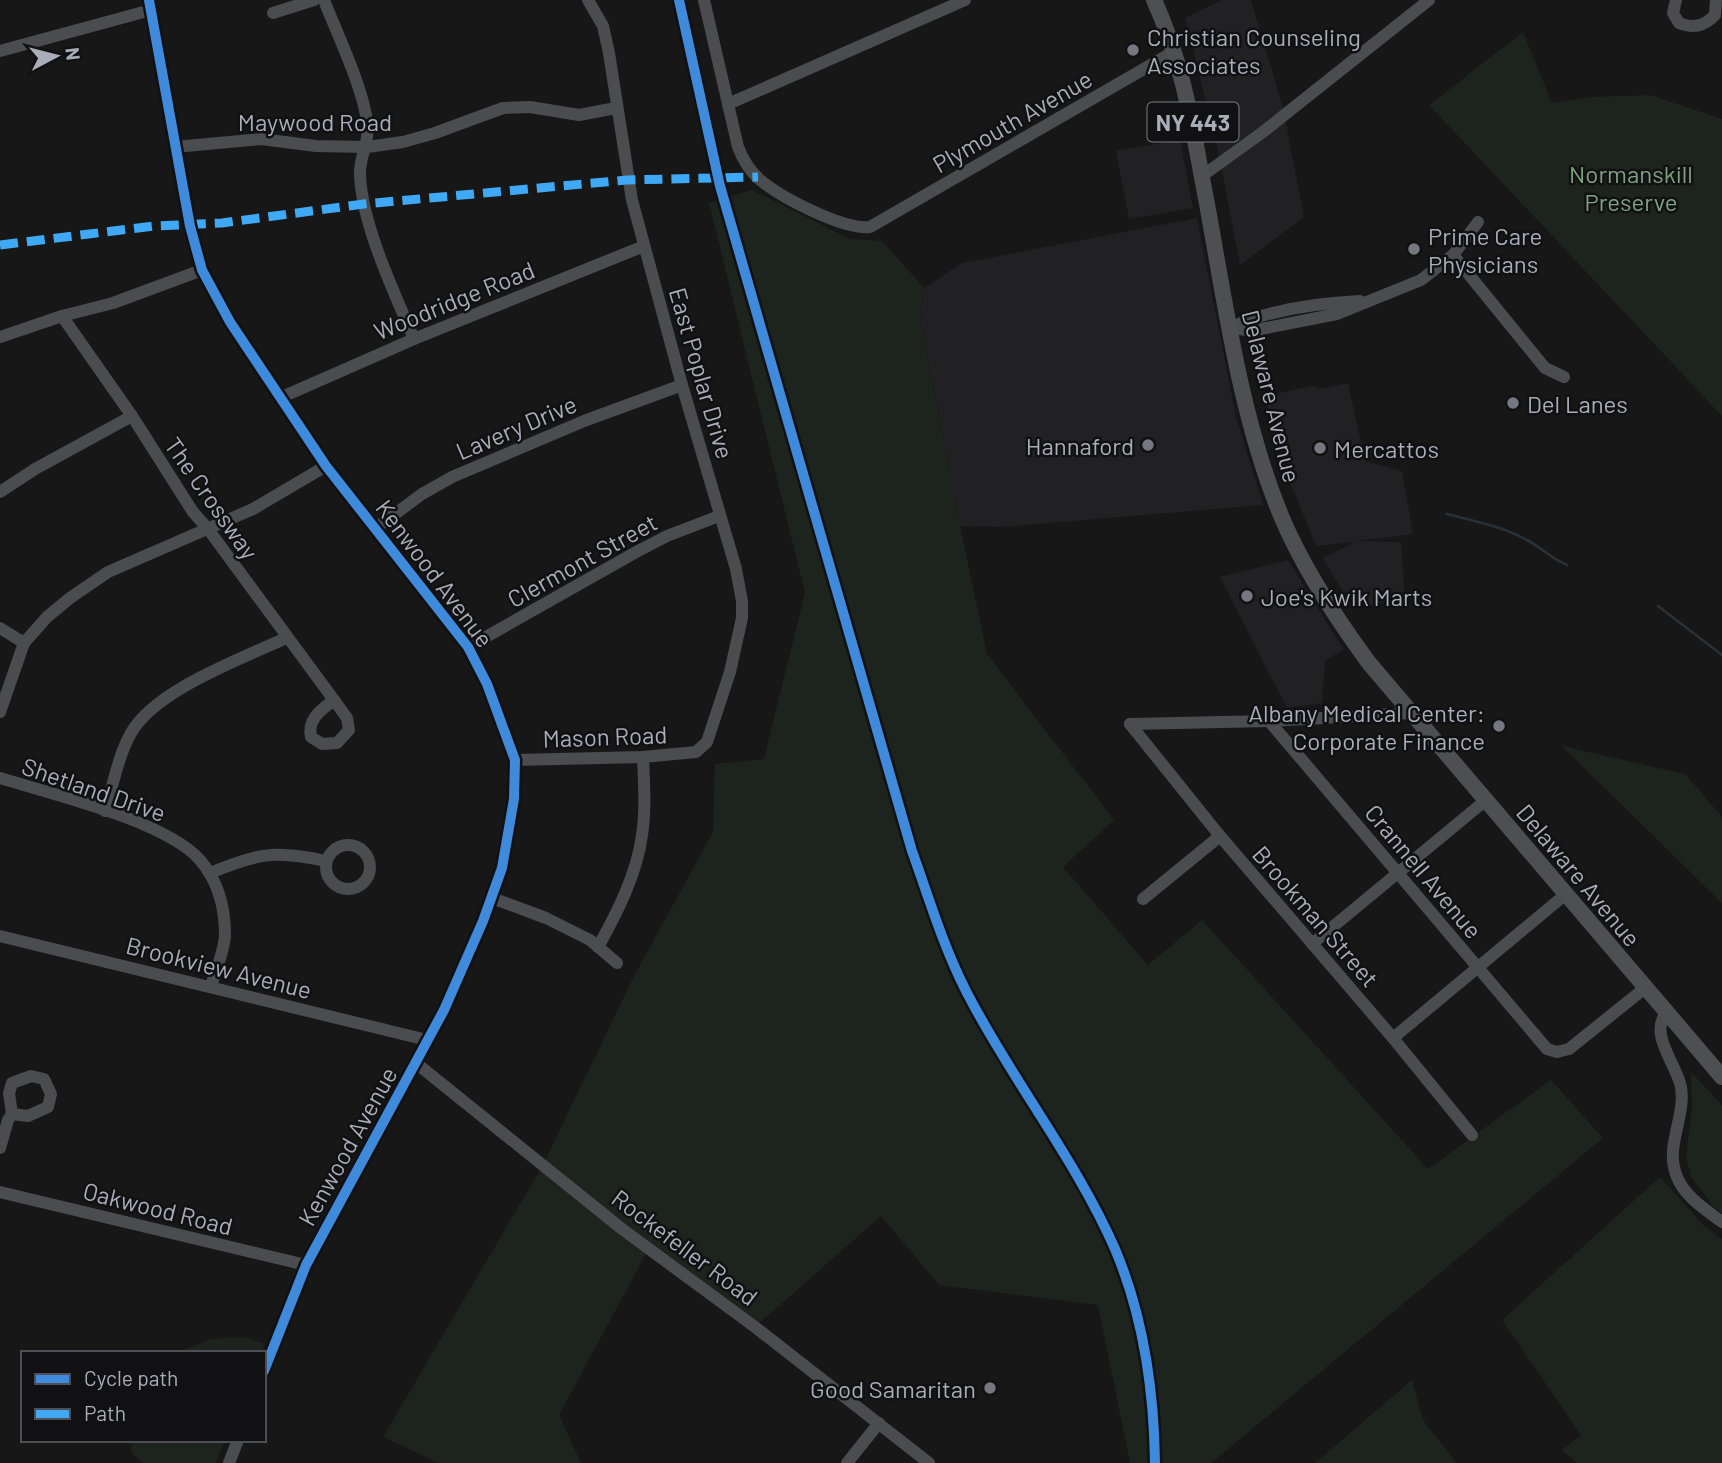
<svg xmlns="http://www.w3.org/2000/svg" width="1722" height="1463" font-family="Barlow,sans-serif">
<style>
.built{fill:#212123}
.green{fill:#1d241e}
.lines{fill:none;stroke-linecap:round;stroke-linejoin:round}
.stream{stroke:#2a3239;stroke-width:2.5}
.minor{stroke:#4b4c50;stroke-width:12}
.major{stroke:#4d4f52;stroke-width:16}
.quiet{stroke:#3fa9f5;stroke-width:9;stroke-dasharray:18 9;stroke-linecap:butt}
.cycleway-casing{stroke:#111113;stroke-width:15}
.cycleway{stroke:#408adc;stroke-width:10}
.poi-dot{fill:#757880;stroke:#111113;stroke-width:2.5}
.labels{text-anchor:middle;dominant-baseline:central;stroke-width:5;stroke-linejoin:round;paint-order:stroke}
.shield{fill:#111113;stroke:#7b7e86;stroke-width:2}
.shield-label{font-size:23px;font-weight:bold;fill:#a8adb8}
.poi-label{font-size:24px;fill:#a8adb8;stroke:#111113;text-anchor:start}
.street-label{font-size:24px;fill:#a8adb8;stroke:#111113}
.park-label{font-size:24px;fill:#7fa381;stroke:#111113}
</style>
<rect width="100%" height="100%" fill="#171717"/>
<!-- built -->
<g class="built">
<polygon points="1222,0 1251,0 1283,108 1304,217 1240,265 1218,150 1185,18"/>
<polygon points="1180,140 1193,208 1129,219 1116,151"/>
<polygon points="1197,218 1236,417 1263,505 1001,527 960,526 920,318 924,288 962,263"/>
<polygon points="1348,383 1365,461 1402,471 1413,534 1356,541 1401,542 1405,598 1353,609 1323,558 1355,542 1316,546 1282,462 1264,396 1312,386 1321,389"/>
<polygon points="1288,560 1344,650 1325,660 1322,703 1287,708 1220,577"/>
</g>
<!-- green -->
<g class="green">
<polygon points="1523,32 1552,103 1591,97 1650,95 1722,119 1722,416 1429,105"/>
<polygon points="752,190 850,239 882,241 924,288 920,318 960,526 987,654 1114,820 1063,867 1148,965 1202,920 1428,1169 1551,1080 1603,1138 1211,1463 1130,1463 1098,1305 939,1285 881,1216 755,1327 649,1248 559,1415 581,1463 439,1463 383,1437 543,1165 633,978 713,832 715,764 764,759 805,593 709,203"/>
<polygon points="1562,746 1685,774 1722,817 1722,903"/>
<polygon points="1691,1072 1722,1105 1722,1213 1715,1208 1691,1177 1686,1156 1692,1108"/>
<polygon points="1660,1177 1704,1226 1722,1239 1722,1463 1577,1463 1562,1450 1581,1435 1502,1320"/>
<polygon points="245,1337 265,1344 261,1353 177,1353 211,1339"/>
<polygon points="1412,1380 1423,1420 1456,1463 1315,1463"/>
<polygon points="131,1440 225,1440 216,1463 143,1463 132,1453"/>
</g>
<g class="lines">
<!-- stream -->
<g class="stream">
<path d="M 1447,514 C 1473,521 1501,526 1525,539 C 1540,546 1551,559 1567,565"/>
<polyline points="1658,606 1722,655"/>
</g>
<!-- minor -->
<g class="minor">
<polyline points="149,0 190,226 202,270 230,322 326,466 468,647 487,684 515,760 514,799 502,868 483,921 444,1010 306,1265 264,1371"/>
<path d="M 324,0 C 337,34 363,87 367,122 C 370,144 359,156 360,175 C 362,225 394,292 414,339"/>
<path d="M 704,0 L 738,147 C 743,160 749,170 759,179 C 780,197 843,230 870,227 L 1175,51"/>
<path d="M 1676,0 L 1673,13 L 1679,23 C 1694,29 1704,26 1715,15 L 1716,0"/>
<polyline points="273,13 314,0"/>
<polyline points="0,51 151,10"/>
<polyline points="728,104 965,0"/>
<polyline points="175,147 261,139 316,146 367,147 403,142 435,133 503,108 530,107 579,115 616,108"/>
<polyline points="1202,176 1263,132 1429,0"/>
<polyline points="1453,255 1545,368 1564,377"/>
<polyline points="62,316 132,416 193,512 208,529 334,700"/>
<polyline points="1230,327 1251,331 1337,314 1421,280 1453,255 1478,222"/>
<path d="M 1231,327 C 1270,310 1317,303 1360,301"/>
<polyline points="0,337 62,316 113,303 202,270"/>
<polyline points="282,397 414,339 644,246"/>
<polyline points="0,492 35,469 132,416"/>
<polyline points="376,528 422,494 452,477 584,421 682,385"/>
<polyline points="0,628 24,643"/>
<polyline points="468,647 638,551 667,536 719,516"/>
<path d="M 334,700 L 347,718 L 349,730 L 337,743 L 322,744 L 311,737 C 307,719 321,710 334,700 Z"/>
<polyline points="0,712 24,643 47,617 70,598 108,572 253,509 326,466"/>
<polyline points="1269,721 1547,1049 1557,1052 1569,1049 1645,988"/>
<polyline points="1130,724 1220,836 1393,1038 1472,1135"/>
<polyline points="1130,724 1269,721 1412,713"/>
<polyline points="515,760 643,757 696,752 707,742 730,672 742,618 742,601 736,569 682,385 632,200 609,53 603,26 588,0"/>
<path d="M 0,778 C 52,794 166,821 200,860 C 218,881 225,908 225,935 C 224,952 216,970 211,986"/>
<path d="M 105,811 C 113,786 118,756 131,733 C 155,690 241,659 286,638"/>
<circle cx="348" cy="867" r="22"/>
<path d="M 210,873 C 258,853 275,850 326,861"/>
<polyline points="492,898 546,918 590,940 617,963"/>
<polyline points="1143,899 1220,836"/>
<polyline points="0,936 427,1040"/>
<polyline points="1312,944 1486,800"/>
<path d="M 598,947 C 617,913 637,874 642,835 C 646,809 644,783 643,757"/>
<path d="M 1666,1013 C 1649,1035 1676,1063 1681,1087 C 1686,1118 1664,1147 1677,1177 C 1685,1197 1705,1209 1722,1222"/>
<polyline points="1393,1038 1566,894"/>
<polyline points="416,1063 622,1229 755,1327 929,1463"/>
<polygon points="31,1076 44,1079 51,1094 48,1107 28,1116 12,1114 9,1093 12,1083"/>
<polyline points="0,1148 8,1120 12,1114"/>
<polyline points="0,1192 306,1265"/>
<polyline points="229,1463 238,1440"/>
<polyline points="847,1463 879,1423"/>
</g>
<!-- major -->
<path class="major" d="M 1154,0 C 1185,68 1193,132 1207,204 C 1226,308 1241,420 1282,518 C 1304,570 1336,618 1369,663 L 1722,1077"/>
<!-- quiet -->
<polyline class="quiet" points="0,245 154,226 222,223 364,204 627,180 758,177"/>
<!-- cycleway casing -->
<g class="cycleway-casing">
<g id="cycleway">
<polyline points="149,0 190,226 202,270 230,322 326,466 468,647 487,684 515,760 514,799 502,868 483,921 444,1010 306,1265 264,1371"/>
<path d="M 679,0 L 720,186 L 912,851 C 929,898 943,946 966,991 C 1011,1079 1075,1158 1115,1249 C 1143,1315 1154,1392 1155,1463"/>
</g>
</g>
<!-- cycleway -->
<use href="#cycleway" class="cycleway"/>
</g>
<!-- markers -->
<g class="poi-dot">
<circle cx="1133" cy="50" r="7"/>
<circle cx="1414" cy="249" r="7"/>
<circle cx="1513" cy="403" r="7"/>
<circle cx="1148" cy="445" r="7"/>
<circle cx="1320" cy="448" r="7"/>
<circle cx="1247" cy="596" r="7"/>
<circle cx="1499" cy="726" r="7"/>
<circle cx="990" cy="1388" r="7"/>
</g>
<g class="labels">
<!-- shield labels -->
<rect class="shield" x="1147.5" y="102.5" width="91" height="39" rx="5"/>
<g class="shield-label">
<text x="1193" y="122">NY 443</text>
</g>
<!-- poi labels -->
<g class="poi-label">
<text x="1147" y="36">Christian Counseling<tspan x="1147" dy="28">Associates</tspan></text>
<text x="1428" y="235">Prime Care<tspan x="1428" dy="28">Physicians</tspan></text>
<text x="1527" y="403">Del Lanes</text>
<text x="1134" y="445" text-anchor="end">Hannaford</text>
<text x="1334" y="448">Mercattos</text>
<text x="1261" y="596">Joe's Kwik Marts</text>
<text x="1485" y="712" text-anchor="end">Albany Medical Center:<tspan x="1485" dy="28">Corporate Finance</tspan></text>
<text x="976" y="1388" text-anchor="end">Good Samaritan</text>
</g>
<!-- street labels -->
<g class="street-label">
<text x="315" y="121">Maywood Road</text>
<text transform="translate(1012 121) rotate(-30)">Plymouth Avenue</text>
<text transform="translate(454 300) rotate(-22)">Woodridge Road</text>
<text transform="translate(702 373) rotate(74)">East Poplar Drive</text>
<text transform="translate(1272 396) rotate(76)">Delaware Avenue</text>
<text transform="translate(516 427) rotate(-23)">Lavery Drive</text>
<text transform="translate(212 498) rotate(55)">The Crossway</text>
<text transform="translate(582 560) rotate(-29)">Clermont Street</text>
<text transform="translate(435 573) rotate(53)">Kenwood Avenue</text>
<text transform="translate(605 736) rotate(-2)">Mason Road</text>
<text transform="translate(94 789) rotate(19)">Shetland Drive</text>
<text transform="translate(1424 871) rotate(50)">Crannell Avenue</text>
<text transform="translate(1579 875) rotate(50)">Delaware Avenue</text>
<text transform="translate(1316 916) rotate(49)">Brookman Street</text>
<text transform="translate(219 967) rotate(14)">Brookview Avenue</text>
<text transform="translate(347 1146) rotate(-61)">Kenwood Avenue</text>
<text transform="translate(158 1208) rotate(14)">Oakwood Road</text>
<text transform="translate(685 1247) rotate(37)">Rockefeller Road</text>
</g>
<!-- park labels -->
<g class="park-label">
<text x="1631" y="173">Normanskill<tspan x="1631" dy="28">Preserve</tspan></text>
</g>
</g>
<!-- legend -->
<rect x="21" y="1351" width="245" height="91" fill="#111113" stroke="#4d4f55" stroke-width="2"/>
<rect x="35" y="1374" width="35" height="10" fill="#408adc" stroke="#4d4f55" stroke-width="2"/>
<text x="84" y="1386" font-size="21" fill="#a8adb8">Cycle path</text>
<rect x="35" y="1409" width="35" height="10" fill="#3fa9f5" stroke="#4d4f55" stroke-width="2"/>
<text x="84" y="1421" font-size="21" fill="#a8adb8">Path</text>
<!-- north arrow -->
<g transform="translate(56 56) rotate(83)" stroke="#111113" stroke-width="5" paint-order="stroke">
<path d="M0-5L12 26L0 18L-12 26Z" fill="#a8adb8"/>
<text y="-10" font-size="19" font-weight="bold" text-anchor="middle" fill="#a8adb8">N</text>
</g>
</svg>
